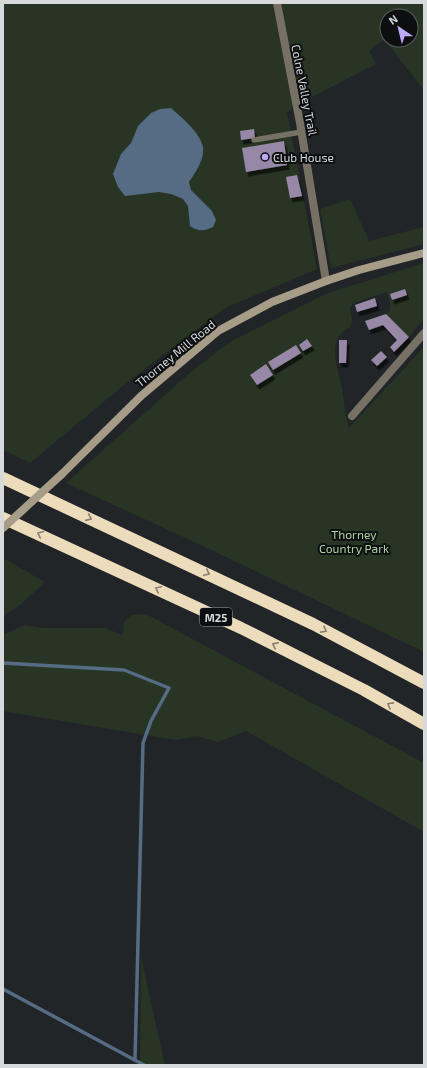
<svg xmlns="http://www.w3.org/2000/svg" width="427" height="1068" font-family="'Exo 2',sans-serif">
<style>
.green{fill:#283424;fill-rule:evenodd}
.water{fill:#556c84}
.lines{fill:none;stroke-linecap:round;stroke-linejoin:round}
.stream{stroke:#556c84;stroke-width:3.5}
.building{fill:#9688a6;filter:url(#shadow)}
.lane{stroke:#777064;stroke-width:5.5}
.street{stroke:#777064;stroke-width:8}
.secondary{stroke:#a79c87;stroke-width:8}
.highway{stroke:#eddcbc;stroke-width:12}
.secondary-bridge{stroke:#a79c87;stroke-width:8}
.oneway{stroke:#887f6e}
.poi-dot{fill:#bcaaf6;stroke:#0c0e0f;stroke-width:1.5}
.labels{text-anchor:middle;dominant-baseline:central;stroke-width:4;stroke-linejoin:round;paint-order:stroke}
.shield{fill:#0c0e0f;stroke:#9a9c9e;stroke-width:1}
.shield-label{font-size:11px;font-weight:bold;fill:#d7d9db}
.street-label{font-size:12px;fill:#d7d9db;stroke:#0c0e0f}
.poi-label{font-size:12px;fill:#d7d9db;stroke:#0c0e0f;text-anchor:start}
.park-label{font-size:12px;fill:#aed3a3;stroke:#0c0e0f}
</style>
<defs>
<filter id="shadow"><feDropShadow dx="2.5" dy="4.5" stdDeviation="0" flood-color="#0009"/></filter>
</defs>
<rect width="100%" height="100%" fill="#222528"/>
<!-- green -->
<g class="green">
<path d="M 3,3 L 424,3 L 424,90 L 384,39 L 369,51 L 376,64 L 300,103 L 287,112 L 317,269 L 225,308 L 130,380 L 30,463 L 3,450 ZM 387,16 L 411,16 L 411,40 L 387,40 Z"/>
<polygon points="350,199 369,241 424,227 424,244 331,268 320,209"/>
<path d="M 424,263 L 424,319 L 409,337 L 386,314 L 390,310 L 390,302 L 387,292 L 354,303 L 350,307 L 352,321 L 351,327 C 325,337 338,369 342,388 C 344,401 345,415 349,428 L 424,347 L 424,652 L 205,547 L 66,483 L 192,371 L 230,342 L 328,293 Z"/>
<polygon points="3,558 45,582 20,605 3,616"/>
<polygon points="146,614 424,763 424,832 246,731 218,742 197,736 176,740 3,711 3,635 25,625 43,628 104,628 123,635 124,622 132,615"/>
<polygon points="141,957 165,1065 140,1065"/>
</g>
<!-- water -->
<path class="water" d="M 171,108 C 182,118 200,132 203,147 C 205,159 195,173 189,182 L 191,190 L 212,211 L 216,220 L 213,227 C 204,231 199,232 190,226 L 188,206 L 183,199 L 171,194 L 159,192 L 125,196 L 118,187 L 113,174 L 121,154 L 131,143 L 138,126 L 151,113 L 160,109 Z"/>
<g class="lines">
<!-- stream -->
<g class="stream">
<polyline points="3,663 124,670 169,688 151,721 143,743 135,1059"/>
<polyline points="3,989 144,1065"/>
</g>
</g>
<!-- building -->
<g class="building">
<polygon points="254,129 255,138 241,140 240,131"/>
<polygon points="284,141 287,165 246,172 242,148"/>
<polygon points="297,175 302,196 290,198 286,177"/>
<polygon points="405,289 407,295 392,300 390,294"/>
<polygon points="375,298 377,306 357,312 355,305"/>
<polygon points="386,314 409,337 394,352 390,347 397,340 383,325 369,330 365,321"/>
<polygon points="307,339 312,346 303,351 299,345"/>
<polygon points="339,340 347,340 346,363 339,363"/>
<polygon points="296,345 301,353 273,370 268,362"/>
<polygon points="381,351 387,357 377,366 371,360"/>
<polygon points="266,364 273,375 257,385 250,375"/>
</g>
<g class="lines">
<!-- lane -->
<polyline class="lane" points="254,140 301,132"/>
<!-- street -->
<g class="street">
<polyline points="277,3 300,123 326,281"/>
<polyline points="352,416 424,333"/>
</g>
<!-- secondary -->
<polyline class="secondary" points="62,474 141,396 218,331 272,302 326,281 359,270 424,253"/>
<!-- highway -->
<g class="highway">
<polyline points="3,478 313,624 424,683"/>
<polyline points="3,518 241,628 364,690 424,724"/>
</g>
<!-- secondary-bridge -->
<polyline class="secondary-bridge" points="3,528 62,474"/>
</g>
<!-- one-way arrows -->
<defs><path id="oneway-chevron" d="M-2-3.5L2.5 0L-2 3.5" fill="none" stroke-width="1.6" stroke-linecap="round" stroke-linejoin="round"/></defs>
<g class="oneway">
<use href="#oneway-chevron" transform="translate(89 518) rotate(24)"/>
<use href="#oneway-chevron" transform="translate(40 534) rotate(-155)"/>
<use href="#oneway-chevron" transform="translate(207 573) rotate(25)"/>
<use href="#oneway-chevron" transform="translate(158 589) rotate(-155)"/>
<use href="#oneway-chevron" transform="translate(324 630) rotate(28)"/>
<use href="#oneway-chevron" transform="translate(275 645) rotate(-154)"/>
<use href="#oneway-chevron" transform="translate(390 705) rotate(-151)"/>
</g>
<!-- markers -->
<circle class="poi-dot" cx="265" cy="157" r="4"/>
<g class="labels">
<!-- shield labels -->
<rect class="shield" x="200" y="608" width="32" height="18" rx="3"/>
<g class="shield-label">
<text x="216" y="617">M25</text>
</g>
<!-- street labels -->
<g class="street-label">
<text transform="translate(305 90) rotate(79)">Colne Valley Trail</text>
<text transform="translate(175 353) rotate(-39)">Thorney Mill Road</text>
</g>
<!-- poi labels -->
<g class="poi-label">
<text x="273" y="157">Club House</text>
</g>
<!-- park labels -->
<g class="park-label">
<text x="354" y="534">Thorney<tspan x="354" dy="14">Country Park</tspan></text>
</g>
</g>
<!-- border -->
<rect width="427" height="1068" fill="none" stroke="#d7d9db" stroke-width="8"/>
<!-- north arrow -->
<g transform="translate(399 28) rotate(325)"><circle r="19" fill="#0c0e0f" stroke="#5d5f61"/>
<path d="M0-3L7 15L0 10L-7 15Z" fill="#bcaaf6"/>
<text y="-6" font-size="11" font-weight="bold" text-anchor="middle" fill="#d7d9db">N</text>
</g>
</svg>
